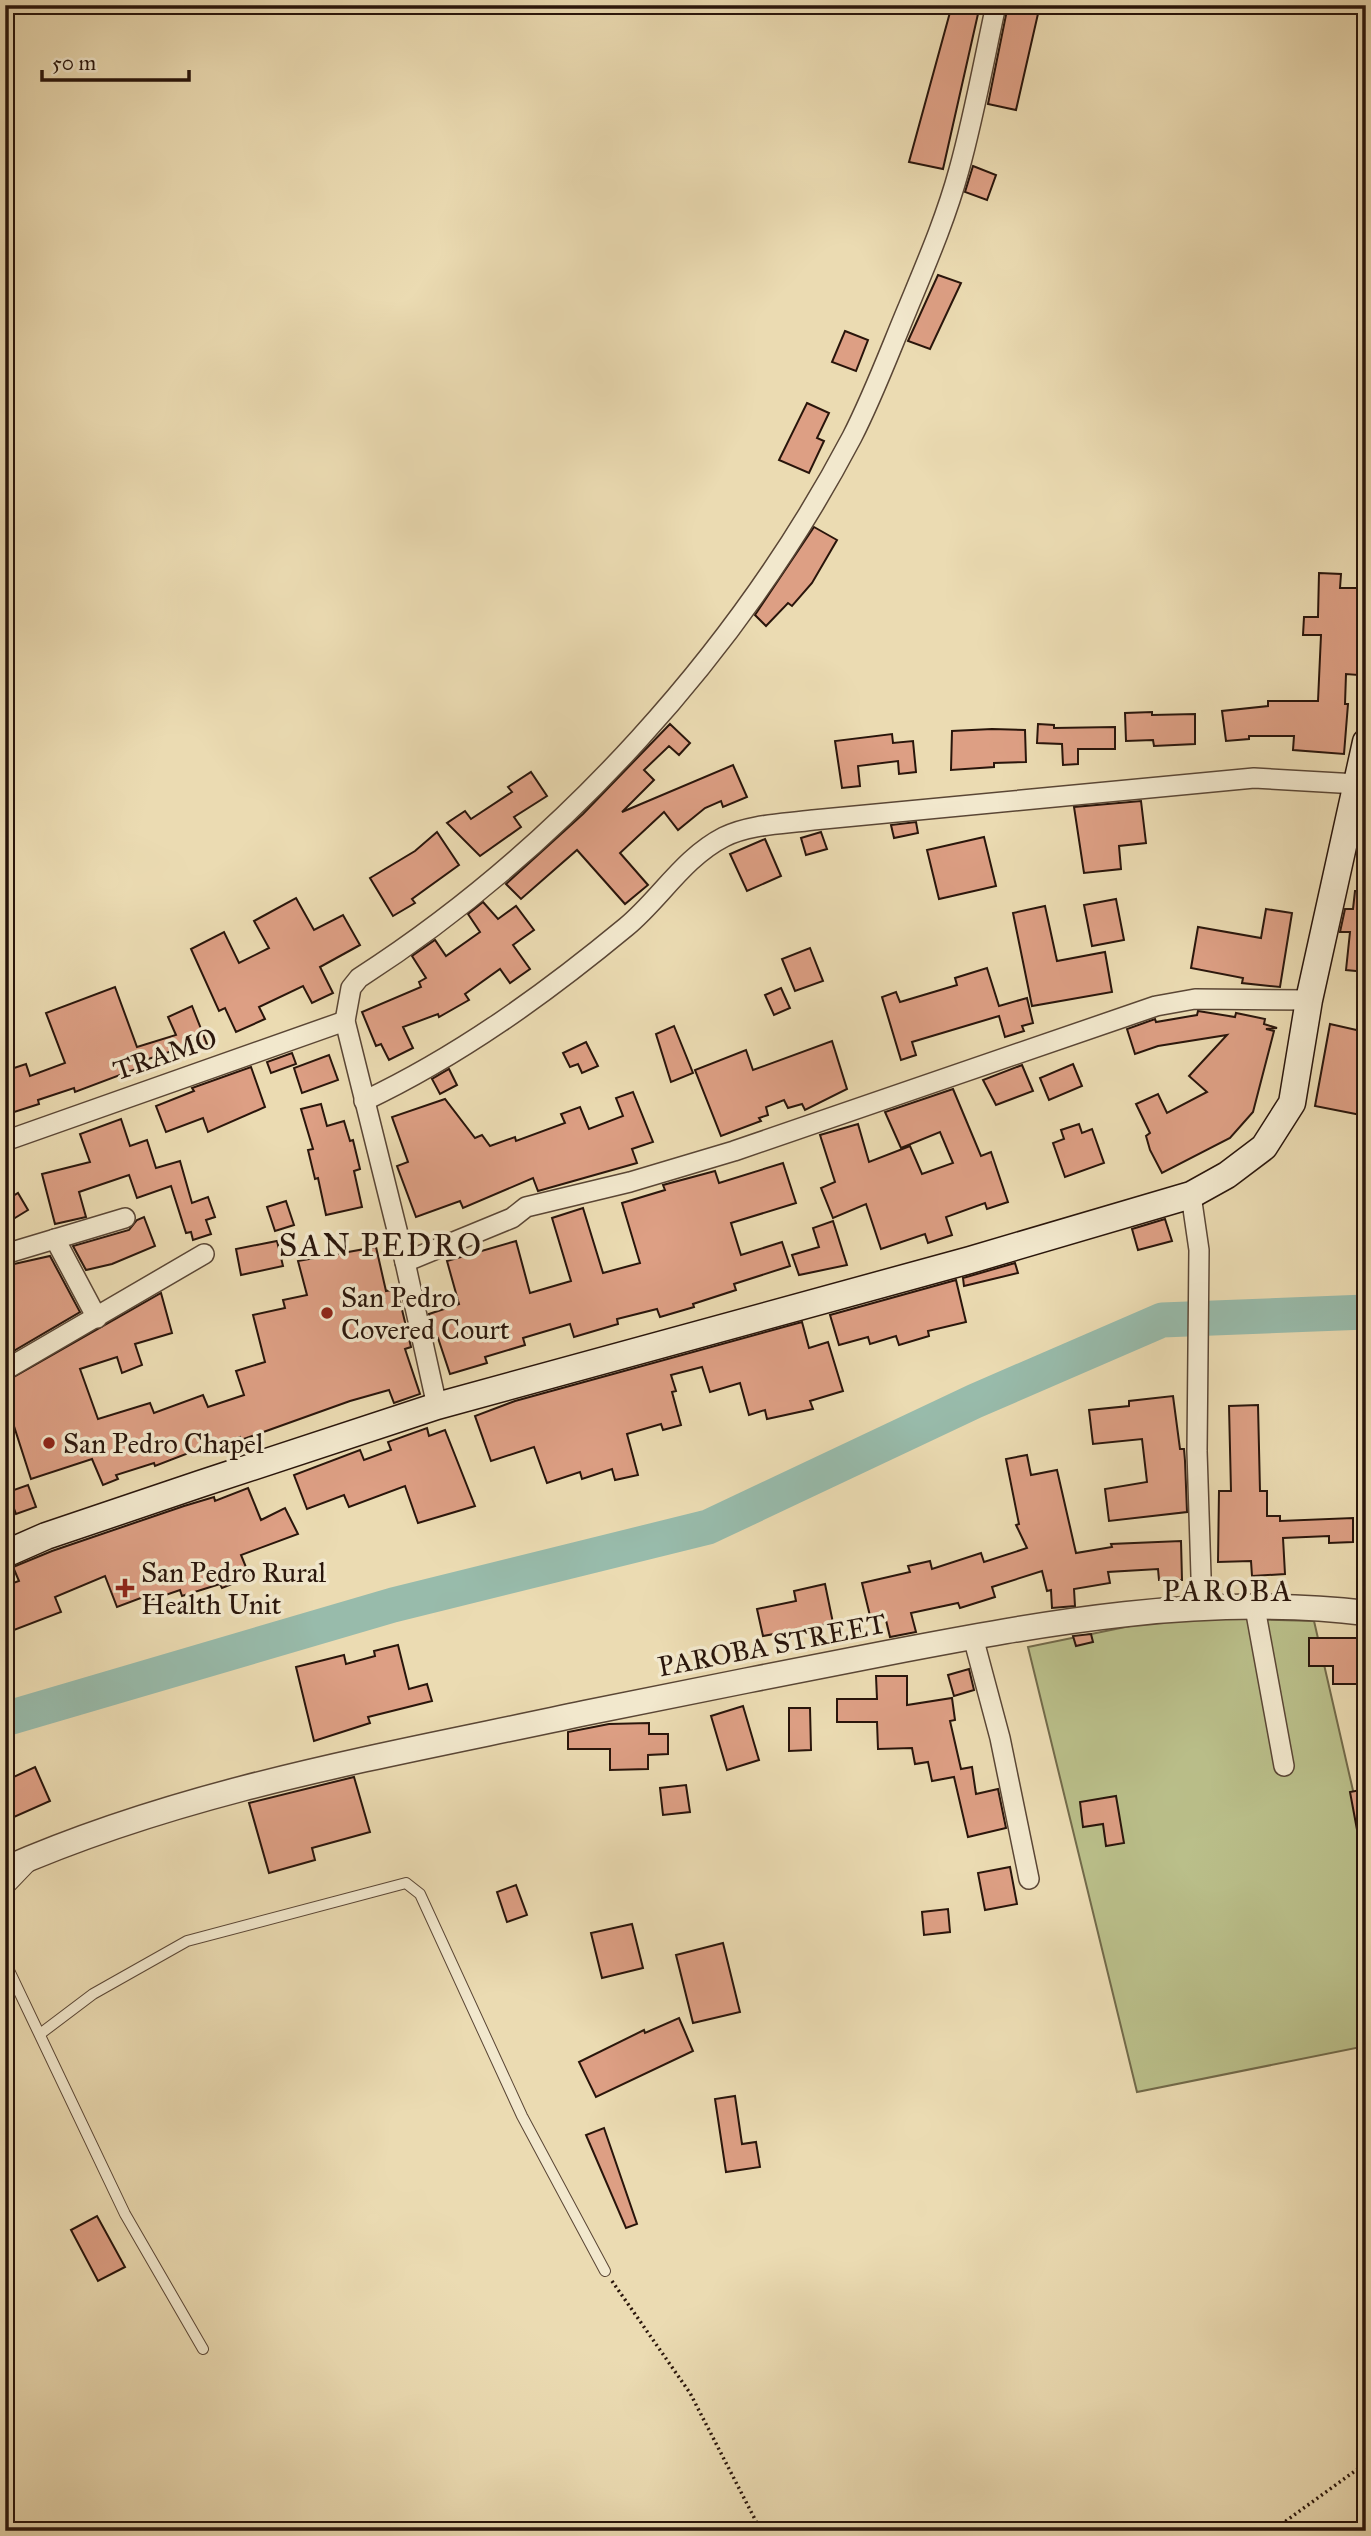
<svg xmlns="http://www.w3.org/2000/svg" width="1371" height="2536" font-family="'IM FELL Great Primer',serif">
<style>
.green{fill:#babf8a;stroke:#726a4a;stroke-width:2}
.lines{fill:none;stroke-linecap:round;stroke-linejoin:round}
.river{stroke:#98bbab;stroke-width:35}
.building{fill:#dd9f84;stroke:#29150b;stroke-width:2}
.service-casing{stroke:#5a4635;stroke-width:12}
.minor-casing{stroke:#5a4635;stroke-width:22}
.tertiary-casing{stroke:#5a4635;stroke-width:27}
.secondary-casing{stroke:#29150b;stroke-width:29}
.path{stroke:#29150b;stroke-width:3.5;stroke-dasharray:2 3.5;stroke-linecap:butt}
.service{stroke:#f2e8cd;stroke-width:10}
.minor{stroke:#f2e8cd;stroke-width:19}
.tertiary{stroke:#f2e8cd;stroke-width:24}
.secondary{stroke:#f2e8cd;stroke-width:26}
.poi-dot{fill:#8f2418;stroke:#f2e8cd;stroke-width:2.5}
.labels{text-anchor:middle;dominant-baseline:central;stroke-width:7;stroke-linejoin:round;paint-order:stroke}
.street-label{font-size:28px;fill:#29150b;stroke:#f2e8cd}
.poi-label{font-size:28px;fill:#29150b;stroke:#f2e8cd;text-anchor:start}
.neighbourhood-label{font-size:30px;letter-spacing:2px;fill:#29150b;stroke:#f2e8cd}
.quarter-label{font-size:32px;letter-spacing:2px;fill:#29150b;stroke:#f2e8cd}
</style>
<rect width="100%" height="100%" fill="#ebdbb2"/>
<filter id="stains"><feTurbulence type="fractalNoise" baseFrequency=".00286" numOctaves="4"/><feColorMatrix values="0 0 0 0 .2 0 0 0 0 .09 0 0 0 0 .02 0 0 0 .5 -.17"/></filter>
<radialGradient id="worn" r=".72"><stop offset=".6" stop-color="#630" stop-opacity="0"/><stop offset="1" stop-color="#630" stop-opacity=".3"/></radialGradient>
<!-- green -->
<polygon class="green" points="1174,1617 1314,1621 1366,1847 1366,2046 1137,2092 1028,1647"/>
<g class="lines">
<!-- river -->
<polyline class="river" points="5,1719 393,1605 708,1527 975,1401 1162,1320 1366,1312"/>
</g>
<!-- building -->
<g class="building">
<polygon points="952,5 980,5 943,169 909,162"/>
<polygon points="1008,5 1040,5 1016,110 988,104"/>
<polygon points="973,166 996,175 987,200 965,192"/>
<polygon points="938,275 961,283 930,349 908,341"/>
<polygon points="845,331 868,340 856,371 832,362"/>
<polygon points="807,403 829,413 817,438 824,441 809,473 779,460"/>
<polygon points="814,527 837,540 812,583 792,606 788,603 766,626 755,615"/>
<polygon points="1319,573 1341,574 1340,588 1363,588 1358,675 1346,674 1345,704 1348,704 1344,754 1293,750 1294,736 1249,736 1249,739 1226,741 1222,711 1268,706 1268,701 1318,701 1321,635 1303,635 1304,617 1318,617"/>
<polygon points="1152,712 1152,715 1195,714 1195,744 1154,746 1153,740 1126,741 1125,713"/>
<polygon points="670,724 690,743 679,755 669,746 644,770 654,780 622,812 733,765 747,797 723,807 721,801 705,808 678,830 664,812 620,853 648,885 625,904 577,850 521,899 506,884 583,814"/>
<polygon points="1038,724 1054,725 1054,728 1115,727 1115,749 1078,749 1078,764 1063,765 1062,744 1037,743"/>
<polygon points="992,729 1025,730 1026,762 994,763 994,767 951,770 952,731"/>
<polygon points="892,734 893,743 913,741 916,772 899,774 898,761 858,766 860,786 842,788 835,741"/>
<polygon points="531,772 547,796 514,817 521,827 480,856 447,823 465,811 471,819 512,792 508,787"/>
<polygon points="1141,801 1146,843 1119,846 1121,869 1084,873 1074,807"/>
<polygon points="916,822 918,833 894,838 891,825"/>
<polygon points="437,832 459,865 412,899 415,903 393,916 370,878 415,851"/>
<polygon points="821,832 827,849 806,855 801,838"/>
<polygon points="984,837 996,886 939,899 927,850"/>
<polygon points="765,839 781,876 747,891 730,854"/>
<polygon points="1355,891 1366,891 1366,972 1346,970 1350,932 1340,932 1345,909 1353,909"/>
<polygon points="296,898 314,930 343,915 360,945 320,967 333,993 312,1003 303,986 259,1007 265,1019 236,1032 225,1008 219,1011 191,949 224,932 239,963 269,948 254,921"/>
<polygon points="1116,899 1124,940 1092,946 1084,905"/>
<polygon points="483,902 498,919 516,906 534,930 513,945 530,969 510,983 500,969 465,994 469,1000 439,1017 438,1014 403,1027 413,1048 389,1060 381,1044 376,1046 362,1012 421,987 419,982 426,978 412,956 435,940 446,956 480,932 468,914"/>
<polygon points="1045,906 1057,961 1105,952 1112,992 1032,1006 1013,913"/>
<polygon points="1266,909 1292,913 1280,987 1242,983 1243,978 1191,968 1198,927 1261,938"/>
<polygon points="810,948 823,981 795,991 782,959"/>
<polygon points="987,968 999,1006 1027,998 1033,1023 1022,1026 1024,1031 1005,1037 999,1016 912,1042 916,1055 901,1060 882,997 896,992 900,1002 957,985 955,978"/>
<polygon points="115,987 137,1047 176,1035 168,1017 192,1006 207,1044 183,1053 181,1048 142,1061 144,1066 75,1092 74,1088 38,1100 39,1104 5,1115 5,1071 26,1064 30,1076 65,1063 46,1013"/>
<polygon points="781,988 790,1008 774,1015 765,995"/>
<polygon points="1198,1011 1235,1017 1236,1013 1265,1019 1264,1024 1277,1028 1266,1029 1274,1031 1253,1112 1230,1138 1162,1173 1150,1150 1146,1136 1150,1133 1136,1104 1158,1094 1167,1113 1207,1092 1189,1076 1227,1035 1158,1046 1135,1054 1127,1029 1155,1019 1156,1022 1197,1015"/>
<polygon points="1330,1024 1361,1031 1358,1046 1366,1048 1366,1116 1315,1106"/>
<polygon points="674,1026 693,1073 671,1082 656,1034"/>
<polygon points="832,1041 847,1089 805,1110 802,1104 788,1108 784,1100 766,1107 768,1115 759,1118 761,1121 721,1136 695,1070 746,1050 753,1070"/>
<polygon points="586,1042 598,1066 582,1073 578,1064 570,1067 563,1053"/>
<polygon points="292,1053 296,1064 271,1073 267,1062"/>
<polygon points="329,1055 338,1080 302,1093 294,1068"/>
<polygon points="1073,1064 1082,1086 1049,1100 1040,1078"/>
<polygon points="1022,1065 1033,1091 996,1105 983,1080"/>
<polygon points="251,1067 265,1107 208,1132 203,1118 166,1132 156,1106 194,1091 192,1088"/>
<polygon points="449,1069 457,1085 440,1094 432,1079"/>
<polygon points="953,1089 981,1156 991,1152 1008,1202 987,1209 985,1203 946,1217 952,1235 928,1243 925,1234 881,1249 866,1204 833,1218 821,1188 835,1182 820,1135 858,1124 869,1162 910,1146 922,1174 953,1163 940,1132 901,1148 885,1112"/>
<polygon points="633,1092 653,1142 632,1149 637,1163 538,1191 533,1178 463,1208 460,1201 416,1217 397,1166 408,1162 392,1117 445,1099 475,1138 482,1135 490,1146 515,1137 516,1141 565,1123 561,1114 580,1107 589,1129 623,1116 616,1098"/>
<polygon points="321,1104 327,1126 344,1121 350,1141 353,1140 360,1169 354,1171 362,1207 326,1215 318,1178 315,1179 308,1150 313,1149 301,1109"/>
<polygon points="121,1119 130,1146 147,1140 156,1168 180,1161 192,1203 208,1197 215,1217 206,1220 211,1234 193,1240 191,1232 186,1233 171,1186 137,1198 129,1175 79,1192 86,1217 55,1224 42,1174 90,1162 80,1134"/>
<polygon points="1079,1124 1082,1133 1092,1129 1104,1163 1065,1177 1053,1143 1064,1139 1061,1130"/>
<polygon points="783,1163 796,1203 731,1223 741,1255 782,1242 790,1266 734,1284 736,1290 693,1304 694,1307 660,1317 657,1309 617,1319 618,1324 574,1337 570,1324 523,1338 525,1345 485,1357 487,1363 450,1374 438,1338 435,1339 429,1314 459,1304 447,1261 516,1241 530,1293 571,1281 552,1218 583,1208 603,1273 640,1263 622,1203 665,1190 663,1185 715,1171 719,1183"/>
<polygon points="18,1193 28,1210 5,1224 5,1201"/>
<polygon points="286,1201 294,1225 275,1231 267,1207"/>
<polygon points="144,1217 155,1246 112,1264 86,1270 73,1246 129,1230 137,1220"/>
<polygon points="1165,1219 1172,1241 1138,1250 1132,1229"/>
<polygon points="833,1221 847,1265 799,1275 792,1255 819,1247 813,1228"/>
<polygon points="277,1241 283,1266 241,1275 236,1249"/>
<polygon points="376,1247 386,1291 397,1289 411,1347 405,1349 420,1394 394,1403 389,1390 350,1401 241,1440 240,1437 192,1455 191,1452 155,1466 154,1463 116,1475 118,1479 103,1485 92,1459 31,1479 11,1417 5,1418 5,1382 161,1293 172,1333 135,1344 142,1365 122,1373 117,1357 80,1369 98,1419 150,1403 154,1413 203,1395 208,1407 244,1395 236,1371 265,1362 253,1315 285,1308 283,1300 307,1295 298,1261"/>
<polygon points="50,1256 80,1312 5,1356 5,1266"/>
<polygon points="1015,1263 1018,1273 964,1286 963,1278"/>
<polygon points="956,1280 966,1322 928,1331 929,1336 899,1345 896,1336 870,1344 868,1337 839,1345 830,1315"/>
<polygon points="802,1322 809,1348 828,1342 843,1391 810,1401 813,1409 767,1419 765,1410 749,1415 740,1383 710,1392 702,1367 671,1375 676,1391 672,1392 681,1425 663,1430 661,1424 627,1434 638,1475 615,1480 612,1469 582,1479 580,1472 547,1483 534,1447 491,1461 475,1416 515,1401"/>
<polygon points="1173,1396 1180,1449 1184,1449 1185,1461 1187,1512 1109,1521 1105,1489 1147,1482 1142,1439 1093,1444 1089,1410 1129,1406 1129,1401"/>
<polygon points="1258,1405 1260,1491 1267,1491 1267,1516 1280,1516 1280,1521 1353,1518 1353,1542 1329,1543 1329,1536 1283,1538 1285,1574 1252,1576 1251,1561 1218,1562 1219,1491 1231,1491 1229,1406"/>
<polygon points="427,1428 429,1436 445,1430 475,1506 418,1523 405,1486 349,1507 344,1495 307,1509 294,1475 360,1450 364,1460 391,1450 388,1442"/>
<polygon points="1027,1455 1031,1475 1057,1470 1076,1553 1112,1547 1111,1544 1181,1541 1182,1580 1159,1580 1158,1569 1108,1572 1110,1583 1074,1589 1075,1606 1052,1608 1051,1590 1047,1591 1042,1571 992,1587 995,1597 960,1608 958,1603 911,1613 916,1632 890,1637 885,1616 871,1620 862,1583 910,1572 908,1566 930,1561 932,1569 981,1553 984,1562 1027,1548 1016,1525 1019,1524 1006,1459"/>
<polygon points="28,1485 36,1507 16,1514 8,1492"/>
<polygon points="248,1488 261,1520 285,1508 298,1534 241,1555 250,1577 222,1588 220,1584 182,1596 180,1590 148,1601 146,1596 117,1607 105,1576 55,1597 61,1612 14,1630 5,1608 5,1586 19,1581 13,1567 52,1551 184,1506 214,1497 215,1501"/>
<polygon points="825,1584 833,1623 763,1636 757,1609 796,1601 794,1591"/>
<polygon points="1091,1634 1093,1642 1076,1646 1073,1636"/>
<polygon points="1309,1638 1358,1638 1359,1684 1333,1684 1333,1666 1309,1666"/>
<polygon points="398,1645 409,1689 427,1684 432,1701 368,1717 370,1723 314,1741 296,1667 344,1655 346,1664 375,1656 374,1651"/>
<polygon points="969,1669 974,1690 954,1696 948,1675"/>
<polygon points="876,1676 907,1676 907,1705 952,1698 955,1720 950,1721 961,1769 972,1767 976,1794 998,1789 1006,1828 968,1837 954,1777 932,1781 928,1762 915,1764 912,1748 878,1749 877,1722 837,1722 837,1699 877,1699"/>
<polygon points="743,1706 759,1760 727,1770 711,1716"/>
<polygon points="789,1708 810,1708 811,1750 789,1751"/>
<polygon points="649,1723 649,1734 668,1734 668,1754 648,1755 648,1769 610,1770 610,1749 568,1749 568,1732 609,1724"/>
<polygon points="35,1767 50,1801 5,1821 5,1781"/>
<polygon points="354,1777 370,1832 312,1848 315,1860 269,1873 249,1803"/>
<polygon points="686,1785 690,1812 663,1815 660,1788"/>
<polygon points="1366,1789 1366,1835 1358,1835 1350,1792"/>
<polygon points="1116,1796 1124,1843 1106,1846 1103,1824 1083,1827 1080,1802"/>
<polygon points="1010,1867 1017,1904 985,1910 978,1873"/>
<polygon points="516,1885 527,1915 507,1922 497,1892"/>
<polygon points="948,1909 950,1932 924,1935 922,1912"/>
<polygon points="632,1924 643,1968 602,1978 591,1933"/>
<polygon points="723,1943 740,2012 693,2023 676,1955"/>
<polygon points="679,2018 693,2051 596,2097 579,2062 644,2030 645,2033"/>
<polygon points="735,2096 742,2144 756,2142 760,2167 726,2172 715,2099"/>
<polygon points="604,2128 637,2224 626,2228 586,2135"/>
<polygon points="97,2216 125,2267 98,2281 71,2230"/>
</g>
<g class="lines">
<!-- service casing -->
<g class="service-casing">
<g id="service">
<polyline points="5,1892 29,1867"/>
<polyline points="5,1962 125,2214 203,2349"/>
<polyline points="40,2034 93,1994 187,1941 406,1883 420,1894 522,2116 605,2271"/>
</g>
</g>
<!-- minor casing -->
<g class="minor-casing">
<g id="minor">
<path d="M 364,1101 C 459,1056 545,994 626,927 C 660,899 683,858 724,837 C 750,824 785,824 813,820 L 1254,778 L 1357,784 L 1366,788"/>
<polyline points="5,1141 345,1021"/>
<polyline points="1191,1195 1199,1250 1197,1451 1202,1607"/>
<polyline points="55,1239 97,1318"/>
<polyline points="5,1254 125,1218"/>
<polyline points="405,1262 512,1218 526,1207 630,1182 734,1151 1156,1006 1195,999 1309,1000"/>
<polyline points="5,1370 204,1254"/>
<path d="M 437,1406 L 405,1262 L 345,1021 L 351,988 L 359,978 C 561,848 740,650 852,437 C 873,396 889,353 907,310 C 926,264 946,218 959,170 C 974,116 984,60 996,5"/>
<polyline points="1255,1608 1284,1766"/>
<polyline points="973,1637 1000,1738 1029,1879"/>
</g>
</g>
<!-- tertiary casing -->
<g class="tertiary-casing">
<path id="tertiary" d="M 5,1869 C 189,1788 390,1755 585,1713 C 686,1692 786,1673 887,1653 C 1044,1623 1205,1593 1366,1613"/>
</g>
<!-- secondary casing -->
<g class="secondary-casing">
<polyline id="secondary" points="5,1554 46,1536 200,1484 437,1406 970,1260 1191,1195 1227,1175 1264,1147 1292,1103 1309,1000 1366,742"/>
</g>
<!-- path -->
<g class="path">
<polyline points="612,2281 690,2393 761,2531"/>
<polyline points="1272,2531 1366,2463"/>
</g>
<!-- service -->
<use href="#service" class="service"/>
<!-- minor -->
<use href="#minor" class="minor"/>
<!-- tertiary -->
<use href="#tertiary" class="tertiary"/>
<!-- secondary -->
<use href="#secondary" class="secondary"/>
</g>
<!-- markers -->
<g class="poi-dot">
<circle cx="327" cy="1313" r="7"/>
<circle cx="49" cy="1443" r="7"/>
<path d="M121.5 1577.5h7v7h7v7h-7v7h-7v-7h-7v-7h7z"/>
</g>
<g class="labels">
<!-- street labels -->
<g class="street-label">
<text transform="translate(165 1054) rotate(-19)">TRAMO</text>
<text transform="translate(772 1645) rotate(-11)">PAROBA STREET</text>
</g>
<!-- poi labels -->
<g class="poi-label">
<text x="341" y="1297">San Pedro<tspan x="341" dy="32">Covered Court</tspan></text>
<text x="63" y="1443">San Pedro Chapel</text>
<text x="141" y="1572">San Pedro Rural<tspan x="141" dy="32">Health Unit</tspan></text>
</g>
<!-- neighbourhood labels -->
<g class="neighbourhood-label">
<text x="1228" y="1591">PAROBA</text>
</g>
<!-- quarter labels -->
<g class="quarter-label">
<text x="381" y="1245">SAN PEDRO</text>
</g>
</g>
<!-- margin -->
<rect width="1371" height="2536" fill="none" stroke="#ebdbb2" stroke-width="28"/>
<rect x="7" y="7" width="1357" height="2522" fill="none" stroke="#29150b" stroke-width="3.5"/>
<rect x="14" y="14" width="1343" height="2508" fill="none" stroke="#29150b" stroke-width="2"/>
<!-- scale -->
<path d="M42 70v10h147v-10" fill="none" stroke="#29150b" stroke-width="3.5"/>
<text x="52" y="70" font-size="21" fill="#29150b" stroke="#f2e8cd" stroke-width="5" paint-order="stroke">50 m</text>
<rect width="100%" height="100%" filter="url(#stains)"/>
<rect width="100%" height="100%" fill="url(#worn)"/>
</svg>
